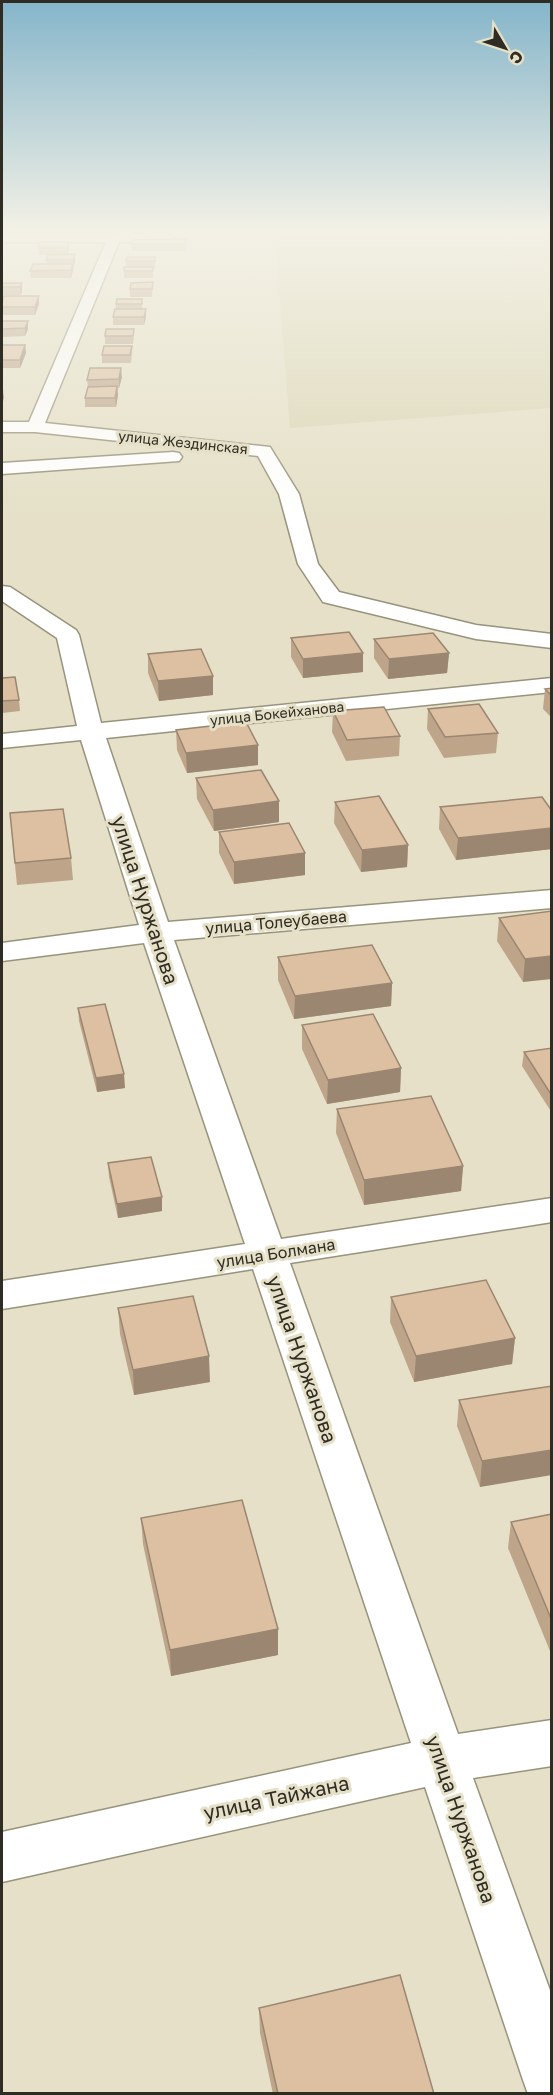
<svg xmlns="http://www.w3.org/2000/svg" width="553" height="2095" font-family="'Golos Text',sans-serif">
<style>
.built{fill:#dcd7b7}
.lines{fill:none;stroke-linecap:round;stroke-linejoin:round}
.minor-casing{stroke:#97937c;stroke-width:3}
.minor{fill:#fff;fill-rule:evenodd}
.wall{fill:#bea58a}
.shaded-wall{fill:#9b8671}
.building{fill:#ddc0a1;stroke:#9b8671;stroke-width:1.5}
.labels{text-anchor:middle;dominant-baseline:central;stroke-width:6;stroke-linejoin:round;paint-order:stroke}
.far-street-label{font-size:14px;fill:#2e2c23;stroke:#e5e0c7}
.street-label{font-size:16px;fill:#2e2c23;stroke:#e5e0c7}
.near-street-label{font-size:20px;fill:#2e2c23;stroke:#e5e0c7}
</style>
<rect width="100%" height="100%" fill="#e5e0c7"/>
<!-- built -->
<polygon class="built" points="467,228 551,228 551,408 290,428 275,239"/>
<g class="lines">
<!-- minor casing -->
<g class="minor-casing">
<g id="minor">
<polygon points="122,228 138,228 130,234 168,234 174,238 168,242 119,242 45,423 270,447 299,494 318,564 339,592 476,625 552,634 552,648 476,639 323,602 298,564 279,494 258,456 35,432 2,432 2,422 29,422 106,242 2,242 2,234 112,234"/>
<polygon points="173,452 179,453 182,457 179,461 2,474 2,463"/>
<polygon points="2,586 10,587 76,630 79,635 101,723 552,678 552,692 106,738 168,922 552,890 552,908 174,940 281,1239 552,1198 552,1222 290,1263 458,1734 552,1720 552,1766 473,1778 552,1996 552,2094 528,2094 523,2080 425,1787 2,1882 2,1832 411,1743 253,1269 2,1309 2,1281 245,1244 144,943 2,961 2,943 139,925 81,740 2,748 2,734 77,726 57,638 2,601"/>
</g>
</g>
<!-- minor -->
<use href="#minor" class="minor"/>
</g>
<!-- wall -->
<g class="wall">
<polygon points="186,239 186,251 132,251 131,244"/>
<polygon points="69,242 69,249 68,254 75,262 71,278 31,278 30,271 46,264 46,260 48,255 39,255 38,248"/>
<polygon points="155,257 155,268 153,268 153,278 124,278 124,271 126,267 126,261"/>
<polygon points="153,282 152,297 130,297 130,289"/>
<polygon points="2,283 22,283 22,291 21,295 2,295"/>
<polygon points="39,296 39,304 35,315 2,315 2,303"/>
<polygon points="142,299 142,309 146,317 144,325 113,325 113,317 116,309 116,304"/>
<polygon points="2,321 28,329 25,336 2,337"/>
<polygon points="106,329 134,337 133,344 105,344 105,336"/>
<polygon points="2,345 25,345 26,353 20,368 2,368"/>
<polygon points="132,346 132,354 131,363 102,363 102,355"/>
<polygon points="122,377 119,388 118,388 118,395 116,407 85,407 85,398 88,387 87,380"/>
<polygon points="291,638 363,653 363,672 303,678 291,657"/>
<polygon points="374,639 449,653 447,673 388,679 374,658"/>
<polygon points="148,654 213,676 213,695 159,701 148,673"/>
<polygon points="2,678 19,700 20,711 2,713"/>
<polygon points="552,688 552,718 543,709 545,689"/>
<polygon points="428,709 498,733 496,753 444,758 427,729"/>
<polygon points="333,711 400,736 399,756 346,761 332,732"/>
<polygon points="176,730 258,745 258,765 187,773 177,750"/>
<polygon points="196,778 279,801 279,822 214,831 197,799"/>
<polygon points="335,802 408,845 407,867 361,872 334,823"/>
<polygon points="440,807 552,811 552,849 456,860 439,829"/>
<polygon points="10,814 71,858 73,880 17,885"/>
<polygon points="219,832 305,853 305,875 234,884 219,853"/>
<polygon points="552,911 523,982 497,941 499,918"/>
<polygon points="278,957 392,983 391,1006 294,1019 278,980"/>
<polygon points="78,1008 125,1088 97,1092 79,1021"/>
<polygon points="302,1025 401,1068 400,1092 327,1104 302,1049"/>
<polygon points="552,1048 552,1113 522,1066 524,1052"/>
<polygon points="337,1109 463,1166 461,1191 364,1205 336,1133"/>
<polygon points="108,1163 162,1211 118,1218 109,1177"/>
<polygon points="391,1297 515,1338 512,1364 414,1382 390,1322"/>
<polygon points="118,1308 210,1382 134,1395 120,1334"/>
<polygon points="552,1386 480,1487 457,1426 459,1400"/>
<polygon points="552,1514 552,1656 508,1548 511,1522"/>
<polygon points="141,1518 278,1629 278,1655 171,1676 143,1544"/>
<polygon points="259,2008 434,2094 273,2094 260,2033"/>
</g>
<!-- shaded-wall -->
<g class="shaded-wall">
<polygon points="69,242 69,249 67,255 67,248"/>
<polygon points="75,254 75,262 73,267 73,260"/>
<polygon points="73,264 73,271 71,278 71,270"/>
<polygon points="22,283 22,291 21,295 20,287"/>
<polygon points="39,296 39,304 35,315 35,307"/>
<polygon points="146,309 146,317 144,325 144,317"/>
<polygon points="28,321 28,329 25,336 25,328"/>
<polygon points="25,345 26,353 20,368 20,360"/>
<polygon points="121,368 122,377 119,388 119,379"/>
<polygon points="117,386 118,395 116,407 115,398"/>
<polygon points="3,389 4,398 2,405 2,394"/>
<polygon points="363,653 363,672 303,678 303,659"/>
<polygon points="449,653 447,673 388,679 389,659"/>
<polygon points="213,676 213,695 159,701 158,681"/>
<polygon points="258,745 258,765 187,773 186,753"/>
<polygon points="279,801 279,822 214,831 213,810"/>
<polygon points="552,828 552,849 456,860 458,838"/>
<polygon points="408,845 407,867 361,872 362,850"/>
<polygon points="305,853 305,875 234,884 234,862"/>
<polygon points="552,956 552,979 523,982 525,959"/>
<polygon points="392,983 391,1006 294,1019 295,996"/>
<polygon points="401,1068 400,1092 327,1104 328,1080"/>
<polygon points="124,1074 125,1088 97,1092 96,1078"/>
<polygon points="463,1166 461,1191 364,1205 364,1180"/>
<polygon points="162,1197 162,1211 118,1218 117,1204"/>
<polygon points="515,1338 512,1364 414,1382 416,1356"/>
<polygon points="209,1356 210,1382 134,1395 133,1370"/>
<polygon points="552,1450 552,1475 480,1487 482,1461"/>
<polygon points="278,1629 278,1655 171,1676 170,1650"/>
</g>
<!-- building -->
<g class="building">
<polygon points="186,239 185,244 131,244 132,240"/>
<polygon points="40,242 69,242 67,248 38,248"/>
<polygon points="75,254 73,260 46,260 48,255"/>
<polygon points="127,257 155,257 155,261 126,261"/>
<polygon points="33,264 73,264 71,270 30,271"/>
<rect x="124" y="267" width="29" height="4"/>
<polygon points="153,282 152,289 130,289 131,283"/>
<polygon points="2,283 22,283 20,287 2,287"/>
<polygon points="4,296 39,296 35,307 2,307 2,303"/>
<polygon points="117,299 142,299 142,304 116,304"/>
<polygon points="115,309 146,309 144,317 113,317"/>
<polygon points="2,321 28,321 25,328 2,329"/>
<polygon points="106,329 134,329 133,336 105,336"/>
<polygon points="2,345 25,345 20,360 2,360"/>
<polygon points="104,346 132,346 130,355 102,355"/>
<polygon points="90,368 121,368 119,379 87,380"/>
<polygon points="117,386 115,398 85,398 88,387"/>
<polygon points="349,632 363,653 303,659 291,638"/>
<polygon points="433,633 449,653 389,659 374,639"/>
<polygon points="201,649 213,676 158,681 148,654"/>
<polygon points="15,677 19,700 2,701 2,678"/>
<polygon points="552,688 552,696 545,689"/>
<polygon points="479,704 498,733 445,737 428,709"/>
<polygon points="384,707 400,736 347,740 333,711"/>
<polygon points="246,722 258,745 186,753 176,730"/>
<polygon points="261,770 279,801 213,810 196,778"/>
<polygon points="379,796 408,845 362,850 335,802"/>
<polygon points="542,797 552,811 552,828 458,838 440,807"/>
<polygon points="63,809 71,858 15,863 10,813"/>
<polygon points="289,823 305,853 234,862 219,832"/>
<polygon points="552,911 552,956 525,959 499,918"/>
<polygon points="372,945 392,983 295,996 278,957"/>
<polygon points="105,1004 124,1074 96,1078 78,1008"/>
<polygon points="373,1014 401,1068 328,1080 302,1025"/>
<polygon points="552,1048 552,1096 524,1052"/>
<polygon points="431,1096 463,1166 364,1180 337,1109"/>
<polygon points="151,1157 162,1197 117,1204 108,1163"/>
<polygon points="486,1280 515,1338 416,1356 391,1297"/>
<polygon points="193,1296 209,1356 133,1370 118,1308"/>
<polygon points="552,1386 552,1450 482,1461 459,1400"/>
<polygon points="242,1500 278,1629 170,1650 141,1518"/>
<polygon points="552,1514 552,1621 511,1522"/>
<polygon points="400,1975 434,2094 278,2094 259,2008"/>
</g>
<!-- sky -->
<linearGradient id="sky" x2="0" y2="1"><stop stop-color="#85b5ca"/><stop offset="0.44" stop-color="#f3f1e6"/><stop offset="1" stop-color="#f3f1e6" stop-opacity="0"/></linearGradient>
<rect width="553" height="522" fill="url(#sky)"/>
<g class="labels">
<!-- far-street labels -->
<g class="far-street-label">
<text transform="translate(183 442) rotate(6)">улица Жездинская</text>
<text transform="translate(277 713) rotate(-6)">улица Бокейханова</text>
</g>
<!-- street labels -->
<g class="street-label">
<text transform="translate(276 922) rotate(-5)">улица Толеубаева</text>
<text transform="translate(276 1253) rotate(-9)">улица Болмана</text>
</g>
<!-- near-street labels -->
<g class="near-street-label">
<text transform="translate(146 900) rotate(72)">улица Нуржанова</text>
<text transform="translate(303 1359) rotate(71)">улица Нуржанова</text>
<text transform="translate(276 1797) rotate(-12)">улица Тайжана</text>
<text transform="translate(462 1819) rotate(71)">улица Нуржанова</text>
</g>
</g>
<!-- border -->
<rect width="553" height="2095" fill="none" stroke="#2e2c23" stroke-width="6"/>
<!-- north arrow -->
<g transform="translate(505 48) rotate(129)" stroke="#e5e0c7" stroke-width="4.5" paint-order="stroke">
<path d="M0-4.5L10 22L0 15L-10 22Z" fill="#2e2c23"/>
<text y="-9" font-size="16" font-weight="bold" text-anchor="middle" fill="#2e2c23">С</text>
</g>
</svg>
